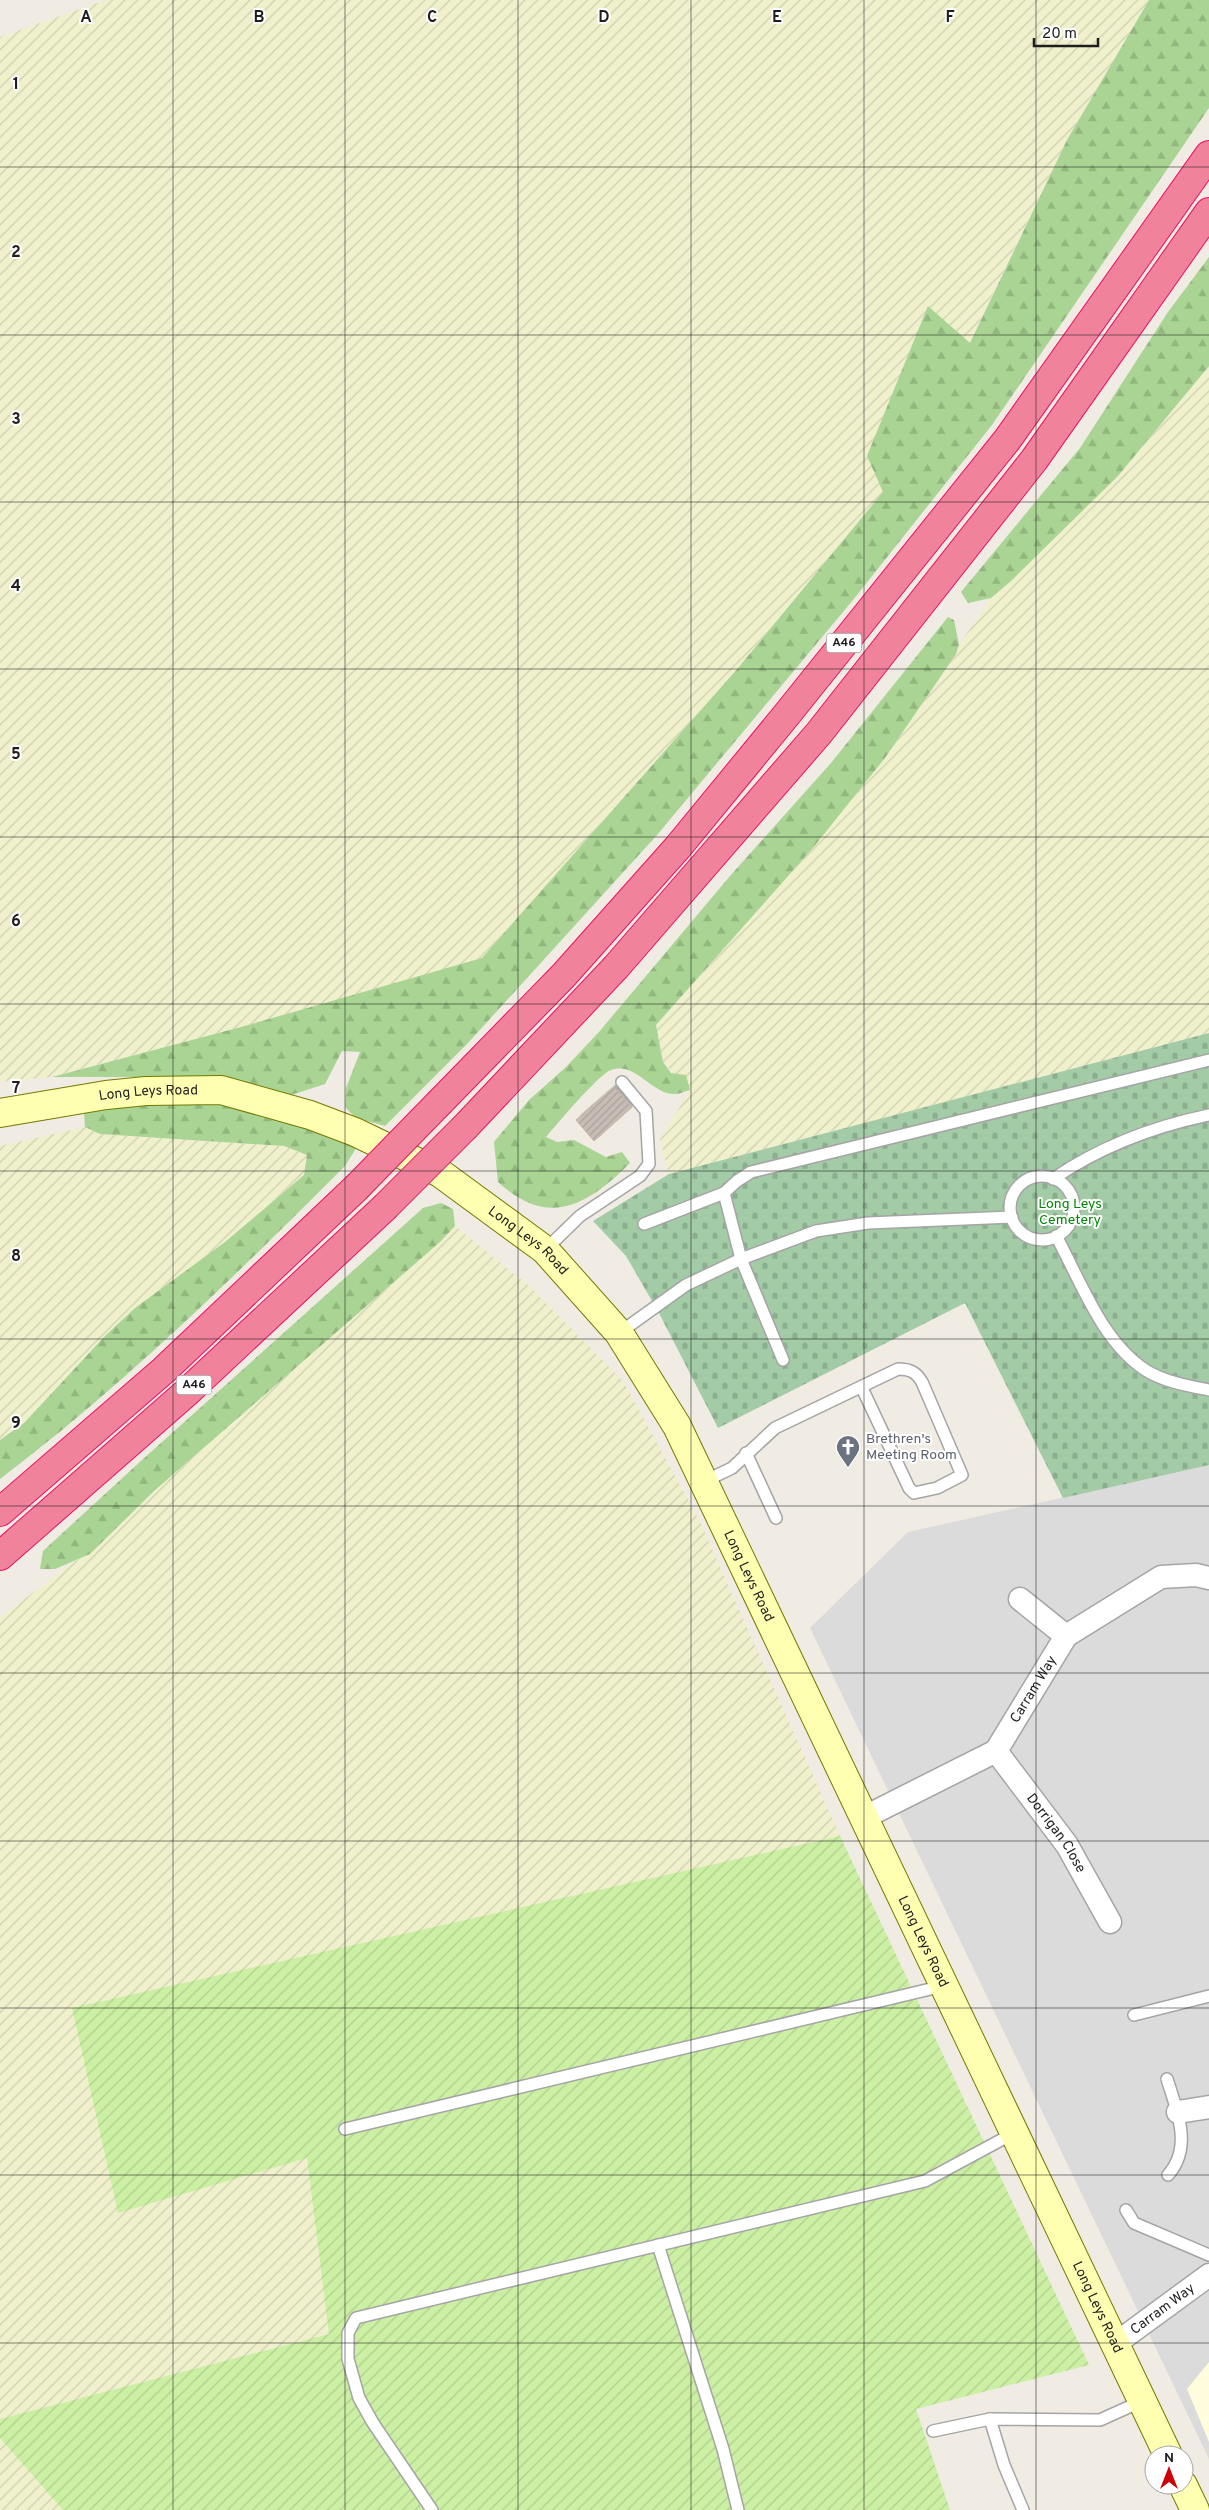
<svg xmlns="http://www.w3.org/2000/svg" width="1209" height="2510" font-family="Overpass,sans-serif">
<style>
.residential{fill:#dcdbdb}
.education{fill:#fffddd}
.farmland{fill:url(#farmland-furrows)}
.forest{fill:url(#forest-firs)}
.cemetery{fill:url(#cemetery-stones)}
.garden{fill:url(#garden-furrows)}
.building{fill:url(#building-hatch);stroke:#c3b0a4;filter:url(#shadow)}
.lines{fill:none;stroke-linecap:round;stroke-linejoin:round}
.lane-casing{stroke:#a5a5a5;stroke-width:14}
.street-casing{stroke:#a5a5a5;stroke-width:25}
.secondary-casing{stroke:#727a00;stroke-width:30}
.highway-casing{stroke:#ec1266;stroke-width:30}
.lane{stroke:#fff;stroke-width:11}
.street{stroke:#fff;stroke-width:22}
.secondary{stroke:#ffffb2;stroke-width:28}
.highway{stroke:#f0829c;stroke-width:28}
.highway-bridge-casing{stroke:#ec1266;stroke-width:30;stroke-linecap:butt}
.highway-bridge{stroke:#f0829c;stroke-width:28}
.grid{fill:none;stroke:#1e1e1e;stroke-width:1;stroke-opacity:0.55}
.labels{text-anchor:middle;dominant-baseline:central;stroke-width:4;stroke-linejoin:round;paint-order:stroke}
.shield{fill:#fff;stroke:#626262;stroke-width:1}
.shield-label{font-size:12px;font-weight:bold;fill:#1e1e1e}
.street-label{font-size:14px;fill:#1e1e1e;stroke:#fff}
.park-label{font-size:14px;fill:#008805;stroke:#fff}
.worship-label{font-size:14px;fill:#5b616d;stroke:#fff;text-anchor:start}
.grid-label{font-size:16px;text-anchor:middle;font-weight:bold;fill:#1e1e1e;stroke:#fff;stroke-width:4;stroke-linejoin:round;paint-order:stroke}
</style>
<defs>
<pattern id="farmland-furrows" width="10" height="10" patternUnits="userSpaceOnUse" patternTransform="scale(1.25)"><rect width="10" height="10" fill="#f0f1cc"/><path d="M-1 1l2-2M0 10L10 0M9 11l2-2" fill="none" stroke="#cdceaf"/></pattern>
<pattern id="forest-firs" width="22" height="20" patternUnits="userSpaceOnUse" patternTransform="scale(1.25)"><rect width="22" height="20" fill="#a9d493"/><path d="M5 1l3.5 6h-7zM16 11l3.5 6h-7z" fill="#91b67e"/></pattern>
<pattern id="cemetery-stones" width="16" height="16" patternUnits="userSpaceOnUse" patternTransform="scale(1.25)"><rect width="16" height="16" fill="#a2cba6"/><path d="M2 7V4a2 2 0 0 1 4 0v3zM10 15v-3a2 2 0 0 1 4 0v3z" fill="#8bae8e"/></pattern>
<pattern id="garden-furrows" width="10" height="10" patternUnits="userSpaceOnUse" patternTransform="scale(1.25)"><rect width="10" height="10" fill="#ccf0a3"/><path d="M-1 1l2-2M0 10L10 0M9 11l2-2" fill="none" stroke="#afcd8c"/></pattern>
<pattern id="building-hatch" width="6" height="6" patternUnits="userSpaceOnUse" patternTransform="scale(1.25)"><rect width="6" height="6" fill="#c8bdb6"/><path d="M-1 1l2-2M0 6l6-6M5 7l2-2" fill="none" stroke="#aba29c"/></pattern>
<filter id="shadow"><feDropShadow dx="4.5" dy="-4.5" stdDeviation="0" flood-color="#0004"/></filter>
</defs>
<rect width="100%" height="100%" fill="#f0ebe3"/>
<!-- residential -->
<polygon class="residential" points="1209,1465 1209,2459 810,1628 908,1532"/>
<!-- education -->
<polygon class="education" points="1209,2362 1209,2442 1187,2389"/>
<!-- farmland -->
<g class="farmland">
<polygon points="106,0 1149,0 1067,140 969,343 929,307 884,492 738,668 482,959 241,1027 52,1077 0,1082 0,37"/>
<polygon points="1209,366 1209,1033 669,1174 660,1140 690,1090 663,1062 656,1025 812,849 885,758 956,654 959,645 991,598 1118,476"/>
<polygon points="85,1127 100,1134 284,1146 307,1155 304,1175 225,1242 135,1308 105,1336 24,1423 0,1440 0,1146"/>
<polygon points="455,1226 530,1287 623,1381 699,1520 840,1836 73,2008 118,2213 307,2158 329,2334 0,2419 0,1618 73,1562 90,1554 154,1491 440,1242"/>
<polygon points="0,2438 63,2510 0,2510"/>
</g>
<!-- forest -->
<g class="forest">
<polygon points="1149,0 1209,0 1209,108 992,425 853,600 657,835 468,1043 385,1126 356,1118 345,1107 346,1088 360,1052 342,1051 325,1084 288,1096 209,1081 139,1077 52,1077 241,1027 482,958 738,668 883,492 867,456 928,306 970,343 1067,140"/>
<polygon points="1209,257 1209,366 1118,476 1011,581 991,598 968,603 961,592 1080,448 1168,312"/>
<path d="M 948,617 L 954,620 L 959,645 L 956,654 L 885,758 L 812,849 L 656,1025 L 663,1062 L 671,1073 L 686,1075 L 690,1090 C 685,1091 680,1094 675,1094 C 652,1095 636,1061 611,1070 C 597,1076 558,1123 546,1137 L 557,1142 L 574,1140 L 606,1157 L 622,1152 L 630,1163 C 588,1205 549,1229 498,1182 L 494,1142 L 529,1100 L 566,1067 L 599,1032 L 730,876 L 831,763 Z"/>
<path d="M 168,1104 L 221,1105 L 355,1141 L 355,1150 L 345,1166 C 235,1276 124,1385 0,1479 L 0,1440 L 24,1423 L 105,1336 L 135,1308 L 225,1242 L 304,1175 L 307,1155 L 284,1146 L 100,1134 L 85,1127 L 84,1112 L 113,1107 Z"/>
<polygon points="441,1203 453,1209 455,1226 440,1242 154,1491 90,1554 55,1569 40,1569 43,1551 142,1460 423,1208"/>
</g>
<!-- cemetery -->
<polygon class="cemetery" points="1209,1033 1209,1465 1063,1498 965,1303 718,1428 659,1313 626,1256 593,1221 669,1174"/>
<!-- garden -->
<polygon class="garden" points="840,1836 1089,2365 916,2409 950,2510 63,2510 0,2438 0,2419 329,2334 307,2158 118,2213 72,2008"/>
<!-- building -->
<polygon class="building" points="614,1087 632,1107 594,1141 576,1120"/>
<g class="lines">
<!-- lane casing -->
<g class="lane-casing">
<g id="lane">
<circle cx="1042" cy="1208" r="32"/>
<path d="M 1053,1179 C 1101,1146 1152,1127 1209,1115"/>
<polyline points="724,1193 737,1181 751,1172 1209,1060"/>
<polyline points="644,1224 724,1193 741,1259 783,1360"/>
<path d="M 1056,1236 C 1081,1281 1102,1343 1147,1371 C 1165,1382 1189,1386 1209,1390"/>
<polyline points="545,1250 580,1216 640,1176 649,1164 646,1111 622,1082"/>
<polyline points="619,1333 686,1285 741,1259 816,1231 868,1223 1012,1217"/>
<polyline points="746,1453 776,1518"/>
<path d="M 703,1482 L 732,1468 L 775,1428 L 898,1369 C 910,1369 916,1372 922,1382 L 962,1475 L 937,1488 L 914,1493 L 909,1488 L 862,1388"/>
<polyline points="1134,2015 1209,1996"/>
<path d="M 1167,2079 C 1177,2111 1193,2147 1168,2175"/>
<polyline points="345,2129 943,1986"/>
<polyline points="1126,2210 1134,2223 1209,2255"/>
<polyline points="658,2245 723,2449 738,2510"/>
<polyline points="990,2419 1004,2465 1023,2510"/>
<polyline points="933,2431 990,2419 1100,2420 1142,2401"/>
<polyline points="432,2510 373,2423 359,2398 348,2359 348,2333 356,2318 925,2181 1014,2133"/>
</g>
</g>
<!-- street casing -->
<g class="street-casing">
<g id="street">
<polyline points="1020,1599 1066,1636"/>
<path id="s1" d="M 996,1751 L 1067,1845 L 1110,1922"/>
<path id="s2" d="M 863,1818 L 996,1751 L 1066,1636 L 1161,1577 L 1196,1575 L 1209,1578"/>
<polyline points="1178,2112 1209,2107"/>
<path id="s3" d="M 1115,2344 L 1209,2275"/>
</g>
</g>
<!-- secondary casing -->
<g class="secondary-casing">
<g id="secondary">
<path id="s4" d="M 0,1113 L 106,1095 L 146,1091 L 221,1090 L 310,1115 L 355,1132 L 440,1173 L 545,1250 L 619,1333 L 677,1426 L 1168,2455"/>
<polyline points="1183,2485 1195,2510"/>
</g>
</g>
<!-- highway casing -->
<g class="highway-casing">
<g id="highway">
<polyline points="441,1101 564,975 678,847 788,713 1007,440 1209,155"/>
<polyline points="466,1126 616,967 819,733 1034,460 1209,212"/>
<polyline points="0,1512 164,1370 356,1188"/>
<polyline points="0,1556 186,1393 384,1208"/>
</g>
</g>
<!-- lane -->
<use href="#lane" class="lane"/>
<!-- street -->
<use href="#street" class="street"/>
<!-- secondary -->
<use href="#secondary" class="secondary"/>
<!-- highway -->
<use href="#highway" class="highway"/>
<!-- highway-bridge casing -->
<g class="highway-bridge-casing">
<g id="highway-bridge">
<polyline points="356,1188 441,1101"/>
<polyline points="384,1208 466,1126"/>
</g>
</g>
<!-- highway-bridge -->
<use href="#highway-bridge" class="highway-bridge"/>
</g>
<!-- grid -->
<path class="grid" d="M 173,0 L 173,2510M 345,0 L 345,2510M 518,0 L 518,2510M 691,0 L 691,2510M 864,0 L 864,2510M 1036,0 L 1036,2510M 0,167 L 1209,167M 0,335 L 1209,335M 0,502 L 1209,502M 0,669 L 1209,669M 0,837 L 1209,837M 0,1004 L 1209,1004M 0,1171 L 1209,1171M 0,1339 L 1209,1339M 0,1506 L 1209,1506M 0,1673 L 1209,1673M 0,1841 L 1209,1841M 0,2008 L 1209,2008M 0,2175 L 1209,2175M 0,2343 L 1209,2343"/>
<!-- icons -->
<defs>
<g id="church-pin" transform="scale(1.25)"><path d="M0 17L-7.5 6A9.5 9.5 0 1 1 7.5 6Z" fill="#6b7280" stroke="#fff"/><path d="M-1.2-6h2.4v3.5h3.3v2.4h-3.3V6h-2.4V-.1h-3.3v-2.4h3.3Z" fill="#fff"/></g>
</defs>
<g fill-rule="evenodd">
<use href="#church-pin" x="848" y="1447"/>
</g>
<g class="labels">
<!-- shield labels -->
<g class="shield">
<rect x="826.5" y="633.5" width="35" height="19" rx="4"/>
<rect x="176.5" y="1375.5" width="35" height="19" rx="4"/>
</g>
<g class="shield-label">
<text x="844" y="643">A46</text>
<text x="194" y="1385">A46</text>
</g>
<!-- street labels -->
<g class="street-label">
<text stroke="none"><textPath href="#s4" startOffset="150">Long Leys Road</textPath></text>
<text stroke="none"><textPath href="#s4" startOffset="569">Long Leys Road</textPath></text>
<text stroke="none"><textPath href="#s4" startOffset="975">Long Leys Road</textPath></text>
<text stroke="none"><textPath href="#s2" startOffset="221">Carram Way</textPath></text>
<text stroke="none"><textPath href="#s1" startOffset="102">Dorrigan Close</textPath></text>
<text stroke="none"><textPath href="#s4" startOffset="1380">Long Leys Road</textPath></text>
<text stroke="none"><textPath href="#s4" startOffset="1785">Long Leys Road</textPath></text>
<text stroke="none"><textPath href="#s3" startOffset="59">Carram Way</textPath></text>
</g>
<!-- park labels -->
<g class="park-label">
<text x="1070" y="1204">Long Leys<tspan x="1070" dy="16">Cemetery</tspan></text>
</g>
<!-- worship labels -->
<g class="worship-label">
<text x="866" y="1439">Brethren's<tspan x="866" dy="16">Meeting Room</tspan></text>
</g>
</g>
<g class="grid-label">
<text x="86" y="22">A</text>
<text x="259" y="22">B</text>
<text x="432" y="22">C</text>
<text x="604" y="22">D</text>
<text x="777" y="22">E</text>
<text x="950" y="22">F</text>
<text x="16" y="89">1</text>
<text x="16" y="257">2</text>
<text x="16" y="424">3</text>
<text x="16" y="591">4</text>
<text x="16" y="759">5</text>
<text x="16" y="926">6</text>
<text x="16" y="1093">7</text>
<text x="16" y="1261">8</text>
<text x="16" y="1428">9</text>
</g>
<!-- north arrow -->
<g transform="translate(1169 2470)"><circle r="24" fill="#ffffff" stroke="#a5a5a5"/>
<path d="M0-4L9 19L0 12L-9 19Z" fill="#cc0009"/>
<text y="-8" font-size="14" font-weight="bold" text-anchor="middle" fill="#1e1e1e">N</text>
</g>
<!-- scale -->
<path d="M1034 38v8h64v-8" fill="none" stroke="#1e1e1e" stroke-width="2.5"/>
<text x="1042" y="38" font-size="15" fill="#1e1e1e" stroke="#ffffff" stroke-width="4" paint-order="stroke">20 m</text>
</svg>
